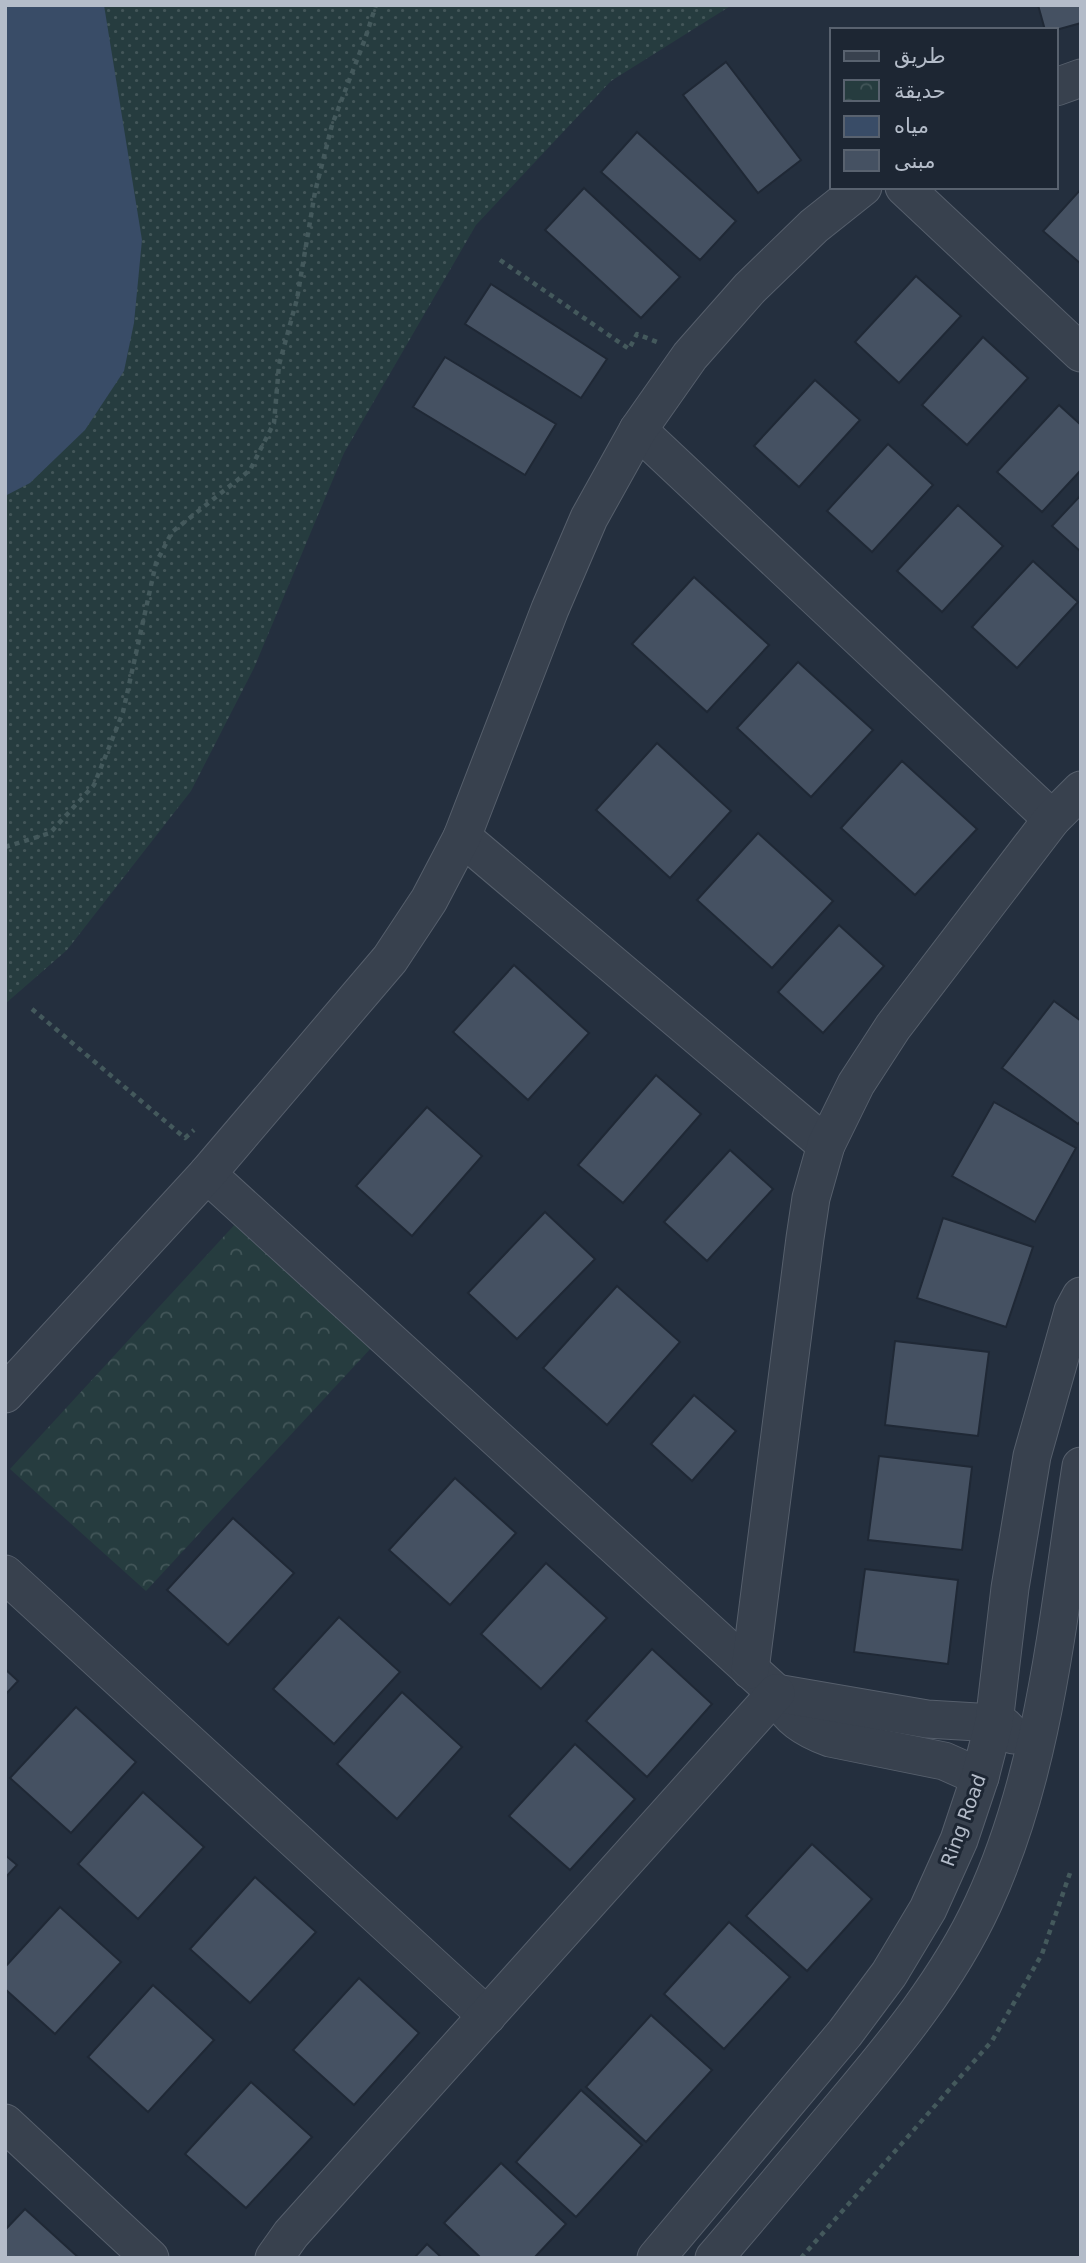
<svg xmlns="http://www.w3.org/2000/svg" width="1086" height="2263" font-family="'DejaVu Sans','Noto Naskh Arabic',sans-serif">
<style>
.grass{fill:url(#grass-dots)}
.park{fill:url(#park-crowns)}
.water{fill:#394c67}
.building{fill:#455162;stroke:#1f2835;stroke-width:2}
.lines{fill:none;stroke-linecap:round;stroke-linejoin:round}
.minor-casing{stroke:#565f6c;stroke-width:39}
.path{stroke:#44595c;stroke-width:4.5;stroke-dasharray:5 5;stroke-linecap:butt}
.minor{stroke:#38414e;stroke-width:37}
.labels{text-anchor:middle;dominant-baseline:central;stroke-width:6;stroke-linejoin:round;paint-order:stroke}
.street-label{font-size:19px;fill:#b4bcc9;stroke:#1d2633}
</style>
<defs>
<pattern id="grass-dots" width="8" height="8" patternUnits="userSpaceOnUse" patternTransform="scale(1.75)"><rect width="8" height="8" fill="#263c3f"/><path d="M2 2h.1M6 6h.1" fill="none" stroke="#435659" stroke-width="1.8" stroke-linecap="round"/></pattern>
<pattern id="park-crowns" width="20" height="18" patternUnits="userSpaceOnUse" patternTransform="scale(1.75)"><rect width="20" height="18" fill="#263c3f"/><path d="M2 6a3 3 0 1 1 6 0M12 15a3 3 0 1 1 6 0" fill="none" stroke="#435659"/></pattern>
</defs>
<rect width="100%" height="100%" fill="#242f3e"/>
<!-- grass -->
<polygon class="grass" points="5,5 732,5 611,81 476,225 344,453 254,668 191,791 67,950 5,1004"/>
<!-- park -->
<polygon class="park" points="238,1221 372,1347 146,1591 10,1469"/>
<!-- water -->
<polygon class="water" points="5,5 104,5 142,240 134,323 124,371 85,430 30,483 5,496"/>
<!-- building -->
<g class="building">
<polygon points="1038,5 1081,5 1081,23 1056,30 1045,30"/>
<polygon points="726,62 801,160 758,193 683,95"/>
<polygon points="637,132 736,221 700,260 601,172"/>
<polygon points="584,188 680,277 641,318 545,230"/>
<polygon points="1081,189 1081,264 1043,231"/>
<polygon points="916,276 961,316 899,383 855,342"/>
<polygon points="491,284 607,359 581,398 465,324"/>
<polygon points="983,337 1028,378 967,445 922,405"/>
<polygon points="445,357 556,424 525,475 413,407"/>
<polygon points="815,380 860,420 799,487 754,446"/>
<polygon points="1059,405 1081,425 1081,470 1042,512 997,472"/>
<polygon points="888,444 933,485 872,552 827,511"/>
<polygon points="1081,495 1081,552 1052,526"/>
<polygon points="958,505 1003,546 942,612 897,571"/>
<polygon points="1033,561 1078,602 1017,668 972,627"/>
<polygon points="694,577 769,645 707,712 632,644"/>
<polygon points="798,662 873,730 811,797 737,728"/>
<polygon points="657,743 731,811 670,878 596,810"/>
<polygon points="902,761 977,829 915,895 841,828"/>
<polygon points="758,833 833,901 772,968 697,900"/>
<polygon points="839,925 884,966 823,1033 778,992"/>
<polygon points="514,965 589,1033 528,1100 453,1032"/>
<polygon points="1054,1001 1081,1021 1081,1120 1078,1124 1002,1068"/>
<polygon points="656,1075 701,1114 623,1203 578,1165"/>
<polygon points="994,1102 1076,1148 1035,1222 952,1176"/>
<polygon points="427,1107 482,1156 412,1236 356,1186"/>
<polygon points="730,1150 773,1189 707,1261 664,1222"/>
<polygon points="545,1212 595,1259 517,1339 468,1293"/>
<polygon points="943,1218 1033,1247 1006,1327 917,1298"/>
<polygon points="617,1286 680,1342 607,1425 543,1368"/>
<polygon points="895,1341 989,1352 978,1436 885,1425"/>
<polygon points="694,1395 736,1431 692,1481 651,1444"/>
<polygon points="879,1456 972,1467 962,1550 868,1540"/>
<polygon points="455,1478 516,1533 450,1605 389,1550"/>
<polygon points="233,1518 294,1573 228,1645 167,1590"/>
<polygon points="546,1563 607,1618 541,1689 481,1634"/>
<polygon points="865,1569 958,1580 948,1664 854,1652"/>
<polygon points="339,1617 400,1672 334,1744 273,1689"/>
<polygon points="652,1649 712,1704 647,1777 586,1721"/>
<polygon points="5,1669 18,1681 5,1695"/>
<polygon points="402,1692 462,1747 397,1819 337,1764"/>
<polygon points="76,1707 136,1762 71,1833 10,1778"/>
<polygon points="575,1744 635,1799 570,1870 509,1816"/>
<polygon points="143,1792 204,1847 138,1919 78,1864"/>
<polygon points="812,1844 872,1899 807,1971 746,1916"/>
<polygon points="5,1855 17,1865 5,1878"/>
<polygon points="255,1877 316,1932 250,2003 190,1949"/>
<polygon points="60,1907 121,1962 55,2034 5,1989 5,1967"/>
<polygon points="729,1922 790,1977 724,2049 664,1994"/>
<polygon points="359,1978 419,2033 354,2105 293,2050"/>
<polygon points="153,1985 214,2040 148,2112 88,2057"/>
<polygon points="651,2015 712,2070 646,2142 586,2087"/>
<polygon points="251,2082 312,2137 246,2208 185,2154"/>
<polygon points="581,2090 642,2145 576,2217 516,2162"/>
<polygon points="501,2163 566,2224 534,2258 481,2258 444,2223"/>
<polygon points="25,2209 79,2258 5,2258 5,2230"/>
<polygon points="427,2244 442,2258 414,2258"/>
</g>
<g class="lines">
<!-- minor casing -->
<g class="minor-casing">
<g id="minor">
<polyline points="1056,87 1081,78"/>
<polyline points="904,187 1081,353"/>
<polyline points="638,430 1052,819"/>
<polyline points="462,837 826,1145"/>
<path d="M 207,1174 L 776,1693 C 787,1718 806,1729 830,1738 L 944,1761 L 980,1777"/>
<polyline points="5,1394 207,1174 390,959 429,900 462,837 550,609 589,518 638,430 690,356 750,288 814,226 863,187"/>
<polyline points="5,1574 487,2016"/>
<polyline points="750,1670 805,1238 811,1198 826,1145 856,1084 893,1027 1052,819 1081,790"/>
<polyline points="776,1693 927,1719 994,1723 1004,1726 1013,1735"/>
<polyline points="5,2123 150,2258"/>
<polyline points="274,2258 291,2234 776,1693"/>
<polyline points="656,2258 845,2033 889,1974 928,1909 959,1840 980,1777 994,1723 1010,1588 1032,1456 1073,1311 1081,1296"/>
<path d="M 714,2258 C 757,2208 799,2158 841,2108 C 894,2045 948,1980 983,1904 C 1046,1768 1058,1613 1081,1466"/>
</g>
</g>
<!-- path -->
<g class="path">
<polyline points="500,260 629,349 637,334 657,342"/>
<polyline points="5,847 50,833 94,785 123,712 156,563 172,532 250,470 274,423 279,365 297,299 315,192 332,125 365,39 376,5"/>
<polyline points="32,1009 185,1138 194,1130"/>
<polyline points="801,2258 992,2041 1042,1954 1070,1873"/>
</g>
<!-- minor -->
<use href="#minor" class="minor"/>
</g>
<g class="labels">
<!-- street labels -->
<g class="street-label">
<text transform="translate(963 1820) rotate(-70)">Ring Road</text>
</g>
</g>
<!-- border -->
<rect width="1086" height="2263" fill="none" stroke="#b4bcc9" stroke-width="14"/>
<!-- legend -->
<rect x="830" y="28" width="228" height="161" fill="#1d2633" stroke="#59626f" stroke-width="2"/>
<rect x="844" y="51" width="35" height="10" fill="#38414e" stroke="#59626f" stroke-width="2"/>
<text x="894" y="63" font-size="21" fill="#b4bcc9">طريق</text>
<rect x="844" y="80" width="35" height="21" fill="url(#park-crowns)" stroke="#59626f" stroke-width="2"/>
<text x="894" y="98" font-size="21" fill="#b4bcc9">حديقة</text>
<rect x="844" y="116" width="35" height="21" fill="#394c67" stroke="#59626f" stroke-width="2"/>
<text x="894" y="133" font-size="21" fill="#b4bcc9">مياه</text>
<rect x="844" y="150" width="35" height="21" fill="#455162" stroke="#59626f" stroke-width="2"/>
<text x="894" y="168" font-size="21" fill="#b4bcc9">مبنى</text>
</svg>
